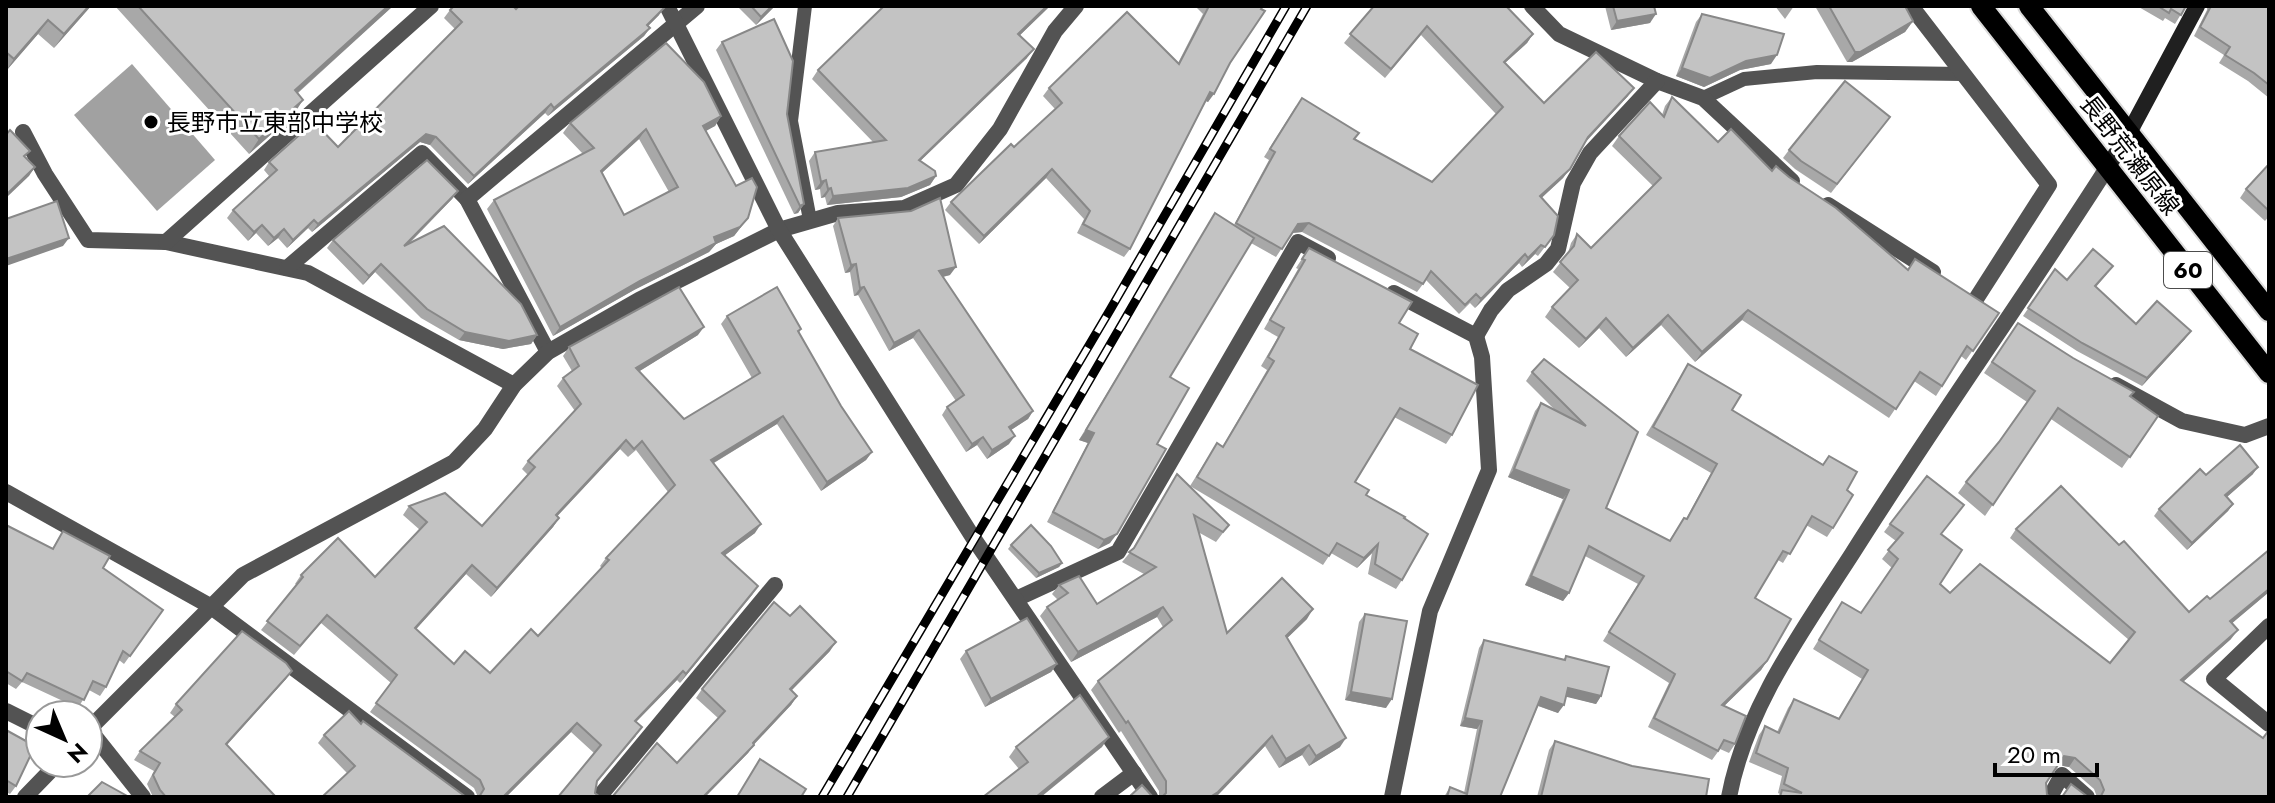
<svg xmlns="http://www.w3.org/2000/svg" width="2275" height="803" font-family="Jost,'Noto Sans JP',sans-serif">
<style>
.water{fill:#a1a1a1}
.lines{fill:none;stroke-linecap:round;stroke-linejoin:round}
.primary-casing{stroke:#dbdbdb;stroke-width:24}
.service{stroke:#535353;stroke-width:14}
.minor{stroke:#535353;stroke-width:16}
.tertiary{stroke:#535353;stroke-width:16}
.secondary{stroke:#202020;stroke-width:16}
.primary{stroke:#000;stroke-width:20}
.rail-casing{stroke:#000;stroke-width:9}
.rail{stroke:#fff;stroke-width:6;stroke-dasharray:18;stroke-linecap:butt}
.wall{fill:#a8a8a8;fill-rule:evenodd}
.shaded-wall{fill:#888}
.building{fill:#c3c3c3;stroke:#888;stroke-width:2;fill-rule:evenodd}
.poi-dot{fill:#000;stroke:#fff;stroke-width:3}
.labels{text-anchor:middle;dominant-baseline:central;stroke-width:6;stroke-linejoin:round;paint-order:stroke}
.shield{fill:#fff;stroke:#4c4c4c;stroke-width:2}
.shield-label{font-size:22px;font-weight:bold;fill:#000}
.poi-label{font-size:24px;fill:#000;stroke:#fff;text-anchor:start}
.street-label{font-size:24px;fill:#000;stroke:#fff}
</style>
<rect width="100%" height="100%" fill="#fff"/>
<!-- water -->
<polygon class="water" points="132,64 215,160 157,211 74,115"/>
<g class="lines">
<!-- primary casing -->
<g class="primary-casing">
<g id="primary">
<polyline points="1981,6 2269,373"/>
<polyline points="2029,6 2269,311"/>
</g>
</g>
<!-- service -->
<g class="service">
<polyline points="805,6 791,121 810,220"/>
<polyline points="1703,98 1744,79 1817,72 1963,74"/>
</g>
<!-- minor -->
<g class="minor">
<polyline points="1532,6 1559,34 1657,81 1703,98 1792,181"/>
<polyline points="1911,6 2049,185 1976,299"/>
<polyline points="23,132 45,174 88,240 166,242 308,273 514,385"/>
<polyline points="1828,205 1933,272"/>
<polyline points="166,242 431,6"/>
<polyline points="287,268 422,153 467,199"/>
<polyline points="1476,336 1491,310 1508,290 1546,264 1558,249 1573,183 1590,153 1657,81"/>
<polyline points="548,352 467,199 697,6"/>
<polyline points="2116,385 2182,421 2245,435 2269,426"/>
<polyline points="6,492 210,606 467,797"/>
<polyline points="1016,599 1118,552 1298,242 1328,258"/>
<polyline points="2269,626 2214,679 2269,724"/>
<polyline points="6,711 40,728"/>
<polyline points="89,729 143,797"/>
<polyline points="88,730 243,575 454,462 485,429 514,385 548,352 639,300 779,230 838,213 904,208 956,185 1000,129 1055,31 1076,6"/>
<polyline points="25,797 58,763"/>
<polyline points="599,797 775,585"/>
<polyline points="1102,797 1134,773"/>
<polyline points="1392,797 1430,611 1489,470 1482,357 1476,336 1394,293"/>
<polyline points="2050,797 2062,775 2087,797"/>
</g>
<!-- tertiary -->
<g class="tertiary">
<polyline points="667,6 779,230 974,539 1150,797"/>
<path d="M 1729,797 C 1746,707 1803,630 1852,554 C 1934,424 2024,298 2107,168"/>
</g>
<!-- secondary -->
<polyline class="secondary" points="2107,168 2129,133 2197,6"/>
<!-- primary -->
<use href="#primary" class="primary"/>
<!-- rail casing -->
<g class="rail-casing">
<g id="rail">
<polyline points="822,797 1110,310 1286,6"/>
<polyline points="847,797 1307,6"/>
</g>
</g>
<!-- rail -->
<use href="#rail" class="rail"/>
</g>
<!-- wall -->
<g class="wall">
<polygon points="6,6 91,6 54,48 38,34 6,71"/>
<polygon points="115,6 393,6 298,93 294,114 249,154"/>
<polygon points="737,6 775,6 756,25"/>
<polygon points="884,6 1050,6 1020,35 1027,58 920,161 936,176 930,185 901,197 827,205 825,197 821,198 820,189 815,190 809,161 815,152 873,142 812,79 818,70"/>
<polygon points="1195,6 1263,6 1208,102 1206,101 1130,249 1124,257 1077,233 1084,219 1046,178 979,244 945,210 951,202 1014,147 1055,109 1043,96 1049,88 1178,63 1203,14"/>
<polygon points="1374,6 1533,34 1527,43 1505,63 1544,103 1628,96 1585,142 1563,178 1541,198 1554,235 1538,256 1535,254 1522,267 1519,263 1475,308 1470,303 1459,314 1426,280 1417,292 1302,232 1292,233 1276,257 1251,243 1170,377 1157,444 1110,543 1098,549 1047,522 1088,443 1079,440 1209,223 1215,213 1234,225 1269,160 1264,157 1296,106 1432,182 1496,114 1421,35 1385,78 1344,43"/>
<polygon points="1605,6 1654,6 1650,23 1611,30"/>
<polygon points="1775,6 1794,6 1785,19"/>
<polygon points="1815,6 1905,6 1913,21 1905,32 1852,62 1847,62"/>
<polygon points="2137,6 2186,6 2175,24 2165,18 2163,21"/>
<polygon points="2207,6 2269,6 2269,98 2248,81 2219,63 2224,55 2194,36 2207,10"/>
<polygon points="516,9 659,15 648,26 650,28 644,36 548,116 545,113 468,184 430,145 420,142 312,232 308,228 287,248 278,238 268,246 256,233 248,241 227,218 233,210 269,176 264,170 269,162 338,147 455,29 444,18 450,10"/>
<polygon points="1702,14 1771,64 1740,70 1704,87 1676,76 1696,22"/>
<polygon points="722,42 787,114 804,204 798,213 794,214 716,50"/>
<polygon points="1672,97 1718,142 1772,171 1789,177 1907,270 1915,259 1999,313 1966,360 1961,356 1936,396 1914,381 1889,418 1742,320 1695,362 1661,325 1626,357 1599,328 1579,348 1545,317 1552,307 1570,288 1553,272 1568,253 1571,243 1577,234 1591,248 1653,186 1612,146 1619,136 1662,115 1665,106"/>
<path d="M 721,116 L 715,126 L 706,130 L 741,227 L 734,236 L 716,244 L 709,252 L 634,290 L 553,336 L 487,209 L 494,200 L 583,154 L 563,133 L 570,123 ZM 639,139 L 669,192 L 624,215 L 602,173 Z"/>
<polygon points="1890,117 1831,193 1795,169 1783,158 1789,150"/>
<polygon points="2269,164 2269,216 2265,221 2240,198 2246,189"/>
<polygon points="458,191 452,199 409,244 537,335 531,344 503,349 459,340 421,318 375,272 363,285 327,248 333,240"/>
<polygon points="838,218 950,275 943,277 1033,411 1028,419 1011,430 1009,444 987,459 977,445 966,452 942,415 947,407 956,401 913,338 889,351 858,295 854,296 850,272 845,273 833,226"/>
<polygon points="1309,248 1399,323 1410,349 1452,435 1446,444 1394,417 1355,482 1366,495 1404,519 1402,580 1396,589 1368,574 1372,553 1357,568 1331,553 1323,565 1190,486 1217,443 1223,446 1267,370 1261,366 1278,337 1264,329 1298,269 1296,268"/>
<polygon points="2055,269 2067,280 2107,274 2096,287 2136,324 2185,339 2142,386 2077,351 2023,316"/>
<path d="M 727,316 L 801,329 L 799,333 L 841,406 L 872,452 L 866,460 L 821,491 L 777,424 L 714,463 L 755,533 L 725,555 L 758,586 L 680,683 L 677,680 L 636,722 L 636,736 L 596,783 L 558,797 L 594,753 L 571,732 L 506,797 L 478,797 L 474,788 L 370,712 L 391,683 L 321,623 L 294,655 L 261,630 L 297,585 L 295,584 L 301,575 L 375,577 L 420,530 L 403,515 L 409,506 L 482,526 L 528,475 L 522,469 L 528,461 L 575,411 L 557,386 L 563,378 L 572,371 L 563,356 L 569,347 L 698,335 L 638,372 L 684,419 L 752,378 L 721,324 ZM 620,449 L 628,457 L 636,450 L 668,492 L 606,558 L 600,566 L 602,568 L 538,636 L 490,673 L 454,664 L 416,629 L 466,574 L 491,597 L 553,527 L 559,518 L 557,516 Z"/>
<polygon points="2018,323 2158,416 2122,468 2051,419 1985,516 1958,493 1966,482 1999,443 2027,402 1984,373"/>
<polygon points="1688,364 1732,410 1823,464 1829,456 1847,490 1833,528 1827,537 1806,525 1783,563 1778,560 1755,598 1767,661 1761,670 1724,706 1735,744 1729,753 1720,749 1712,760 1648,727 1669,683 1603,641 1638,584 1585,556 1569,593 1563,601 1525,585 1563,499 1508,477 1535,411 1541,403 1555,410 1526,381 1532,372 1638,432 1606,508 1669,541 1684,518 1686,519 1711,473 1646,435"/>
<polygon points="1177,474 1229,525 1216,542 1198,532 1227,633 1307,619 1287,638 1340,747 1309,766 1302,755 1279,768 1265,746 1216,797 1159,797 1159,791 1121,731 1119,733 1091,690 1098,681 1163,627 1157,617 1071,662 1040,616 1047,607 1058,600 1052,594 1059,585 1097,604 1144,574 1122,562 1132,550"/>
<polygon points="2253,474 2227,497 2233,504 2228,511 2187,550 2154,516 2159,509 2206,475"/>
<polygon points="1890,524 1941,534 1940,584 1950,593 2110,663 2129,640 2010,538 2016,529 2119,545 2189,612 2210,599 2269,550 2269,592 2232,623 2231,639 2183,682 2269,797 2097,797 2094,789 2069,767 2058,765 2046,783 2047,795 2052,797 1777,797 1780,794 1778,793 1782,776 1749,762 1759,735 1765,726 1777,732 1788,708 1794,699 1839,718 1862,679 1813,649 1842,602 1861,613 1892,568 1882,559 1896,541 1884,532"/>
<polygon points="6,525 52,549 63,531 103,568 163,610 124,664 119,660 106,687 100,696 89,690 78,708 22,682 16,689 6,683"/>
<polygon points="1011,545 1062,563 1059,567 1036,578 1008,549"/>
<polygon points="1365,614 1386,708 1345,700 1359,622"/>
<polygon points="1484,640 1564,660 1566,656 1601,696 1596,704 1566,696 1558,713 1538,706 1500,797 1444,797 1450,787 1464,793 1477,729 1460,726 1479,648"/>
<polygon points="830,651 791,691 797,696 791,705 754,744 748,753 705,797 609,797 677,763 718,718 696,698 702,689"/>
<polygon points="966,651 1057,664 1051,672 985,707 960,659"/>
<polygon points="286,679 227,745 276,797 153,797 147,784 154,771 134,760 140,751 175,717 170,713 176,704"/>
<polygon points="361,724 466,797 347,773 318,743 324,735"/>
<polygon points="6,730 16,786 10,794 6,792"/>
<polygon points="1555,741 1706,797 1537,797 1549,750"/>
<polygon points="1016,747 1102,747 1019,769 1009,757"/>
</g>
<!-- shaded-wall -->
<g class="shaded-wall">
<polygon points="89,6 91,6 54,48 64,34"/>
<polygon points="388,6 393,6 285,104 295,90"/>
<polygon points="772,6 775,6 756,25 761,17"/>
<polygon points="1047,6 1050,6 1012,43 1018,34"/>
<polygon points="665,7 659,15 641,33 647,25"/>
<polygon points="1656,14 1650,23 1611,30 1617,21"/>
<polygon points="48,20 38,34 6,71 14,59"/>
<polygon points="1913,21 1905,32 1852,62 1847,62 1855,52"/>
<polygon points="650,28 644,36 548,116 554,108"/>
<polygon points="1533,34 1527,43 1497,70 1504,62"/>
<polygon points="1034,49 1027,58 912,169 919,160"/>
<polygon points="1777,55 1771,64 1740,70 1704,87 1676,76 1682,68 1746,61"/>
<polygon points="1634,88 1628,96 1582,146 1588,137"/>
<polygon points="1210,92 1214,94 1208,102 1204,100"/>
<polygon points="303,100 294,114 249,154 259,139"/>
<polygon points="551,104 545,113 468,184 474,176"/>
<polygon points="721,116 715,126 697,136 703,126"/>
<polygon points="646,129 639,139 594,180 601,171"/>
<polygon points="426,134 436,137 430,145 420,142 312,232 318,224"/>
<polygon points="35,167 29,176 6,198 6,195"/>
<polygon points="1052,169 1046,178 979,244 984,236"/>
<polygon points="1570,169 1563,178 1534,205 1540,196"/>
<polygon points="936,176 930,185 901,197 827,205 833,196"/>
<polygon points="826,180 820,189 815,190 821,182"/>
<polygon points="831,188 825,197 821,198 828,189"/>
<polygon points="458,191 452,199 398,254 404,246"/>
<polygon points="804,204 798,213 794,214 800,206"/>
<polygon points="748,218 734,236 716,244 709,252 634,290 553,336 560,327"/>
<polygon points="314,220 308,228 287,248 293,240"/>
<polygon points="1309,223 1302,232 1292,233 1298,224"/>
<polygon points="262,225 256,233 248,241 254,232"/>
<polygon points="284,229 278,238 268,246 274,238"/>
<polygon points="69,238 63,246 6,266 6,259"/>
<polygon points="1541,245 1535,254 1522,267 1528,258"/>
<polygon points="1525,254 1519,263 1475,308 1481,299"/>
<polygon points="381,264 375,272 363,285 369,276"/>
<polygon points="856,264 850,272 845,273 851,265"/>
<polygon points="956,267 950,275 933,279 939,271"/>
<polygon points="864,287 858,295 854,296 860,288"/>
<polygon points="1748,310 1742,320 1695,362 1702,352"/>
<polygon points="1668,315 1661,325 1626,357 1633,348"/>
<polygon points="1606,318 1599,328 1579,348 1586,339"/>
<polygon points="704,327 698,335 630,377 636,368"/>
<polygon points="919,330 913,338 889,351 894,343"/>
<polygon points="2191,331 2185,339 2142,386 2147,378"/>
<polygon points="465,332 537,335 531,344 503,349 459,340"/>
<polygon points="1033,411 1028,419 1003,435 1009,427"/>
<polygon points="783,416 777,424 705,468 711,460"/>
<polygon points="1086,430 1094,433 1088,443 1079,440"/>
<polygon points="1015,436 1009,444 987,459 992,450"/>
<polygon points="983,437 977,445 966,452 972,444"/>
<polygon points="626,440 620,449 550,524 556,515"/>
<polygon points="872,452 866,460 821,491 827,482"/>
<polygon points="2258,467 2253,474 2220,503 2225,495"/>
<polygon points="1514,469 1569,490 1563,499 1508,477"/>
<polygon points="2233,504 2228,511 2187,550 2192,543"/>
<polygon points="559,518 553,527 491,597 497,588"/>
<polygon points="761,524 755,533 716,562 722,553"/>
<polygon points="1117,534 1110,543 1098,549 1104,540"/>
<polygon points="1378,544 1372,553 1357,568 1364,558"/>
<polygon points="1062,563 1059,567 1036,578 1039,573"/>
<polygon points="472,565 466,574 409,637 415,628"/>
<polygon points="1531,576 1569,593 1563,601 1525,585"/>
<polygon points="758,586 752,595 680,683 686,674"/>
<polygon points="2269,589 2269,592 2224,630 2230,621"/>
<polygon points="1163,607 1157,617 1071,662 1078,652"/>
<polygon points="1313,609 1307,619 1279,646 1286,636"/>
<polygon points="2238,630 2231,639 2175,689 2181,680"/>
<polygon points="836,642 830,651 784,698 790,689"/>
<polygon points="1767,661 1761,670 1716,714 1722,705"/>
<polygon points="1057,664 1051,672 985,707 991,699"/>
<polygon points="292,671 286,679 220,752 226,744"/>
<polygon points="683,671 677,680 629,729 635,721"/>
<polygon points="1568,688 1601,696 1596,704 1563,696"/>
<polygon points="1351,692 1392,699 1386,708 1345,700"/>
<polygon points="797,696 791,705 747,752 753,743"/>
<polygon points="1541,697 1564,705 1558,713 1536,705"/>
<polygon points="1465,718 1482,721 1477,729 1460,726"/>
<polygon points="577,723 571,732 506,797 503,797"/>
<polygon points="1272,736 1265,746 1216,797 1210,797"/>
<polygon points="1109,737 1102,747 1041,797 1036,797"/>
<polygon points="1346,738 1340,747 1309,766 1316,756"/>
<polygon points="754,745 748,753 705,797 703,797"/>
<polygon points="1309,745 1302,755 1279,768 1286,759"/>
<polygon points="2064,756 2075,758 2069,767 2058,765"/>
</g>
<!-- building -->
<g class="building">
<polygon points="6,6 89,6 64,34 48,20 14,59 6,52"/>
<polygon points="138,6 388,6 295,90 303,100 259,139"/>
<polygon points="454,6 513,6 516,9 519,6 665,7 647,25 650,28 554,108 551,104 474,176 436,137 426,134 318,224 314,220 293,240 284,229 274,238 262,225 254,232 233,210 277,170 269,162 314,122 338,147 462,22 450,10"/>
<polygon points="751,6 772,6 761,17"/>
<polygon points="884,6 1047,6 1018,34 1034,49 919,160 935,171 936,176 908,188 833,196 831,188 828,189 826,180 821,182 815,152 886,140 818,70"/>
<polygon points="1209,6 1263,6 1261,9 1265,11 1230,63 1214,94 1210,92 1130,249 1083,224 1090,211 1052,169 984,236 951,202 1011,144 1014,147 1062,103 1049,88 1127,12 1179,64"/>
<polygon points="1374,6 1506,6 1533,34 1504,62 1544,103 1596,52 1634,88 1588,137 1570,169 1540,196 1558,216 1554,235 1545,247 1541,245 1528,258 1525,254 1481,299 1476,294 1465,305 1431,271 1423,284 1309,223 1298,224 1282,249 1236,223 1275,152 1270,149 1302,98 1359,133 1354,139 1432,182 1503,107 1427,26 1391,69 1350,34"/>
<polygon points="1613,6 1654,6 1656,14 1617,21"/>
<polygon points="1829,6 1905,6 1913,21 1860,52 1855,52"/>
<polygon points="2158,6 2186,6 2181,15 2171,9 2169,13"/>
<polygon points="2211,6 2269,6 2269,85 2254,73 2225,55 2230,47 2200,27"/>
<polygon points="1702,14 1784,34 1777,55 1746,61 1710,78 1682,68"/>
<polygon points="774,19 793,61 787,114 804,204 800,206 722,42"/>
<path d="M 666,43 L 704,82 L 721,116 L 703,126 L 736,186 L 752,178 L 757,187 L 748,218 L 740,227 L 714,237 L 716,243 L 640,281 L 560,327 L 494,200 L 594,148 L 570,123 ZM 646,129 L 678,187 L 624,215 L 601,171 Z"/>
<polygon points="1845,81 1890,117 1837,184 1801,161 1789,150"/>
<polygon points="1672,97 1718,142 1731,129 1772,171 1776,166 1789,177 1836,208 1908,270 1915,259 1999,313 1973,351 1967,346 1942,386 1920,372 1896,409 1748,310 1702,352 1668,315 1633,348 1606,318 1586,339 1552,307 1578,280 1560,262 1574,246 1577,234 1591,248 1661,178 1619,136 1650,102 1664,117"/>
<polygon points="10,130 30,151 24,156 35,167 6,195 6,135"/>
<polygon points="427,160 458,191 404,246 444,226 521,304 537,335 509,341 465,332 427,309 381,264 369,276 333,240"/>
<polygon points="2269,164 2269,211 2246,189"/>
<polygon points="940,198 956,267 939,271 1033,411 1009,427 1015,436 992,450 983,437 972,444 947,407 964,395 919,330 894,343 864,287 860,288 856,264 851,265 838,218 911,211"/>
<polygon points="57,201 69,238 6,259 6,219"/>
<polygon points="1215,213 1254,238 1170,377 1189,388 1157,444 1166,449 1117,534 1104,540 1053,512 1094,433 1086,430"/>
<polygon points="1309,248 1412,302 1399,323 1418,334 1410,349 1478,385 1452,435 1400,408 1355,482 1369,490 1366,495 1405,517 1404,518 1428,534 1402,580 1375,564 1378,544 1364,558 1337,543 1329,556 1197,477 1217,443 1223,447 1274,361 1268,357 1284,328 1270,320 1305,260 1302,259"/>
<polygon points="2093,249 2113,266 2095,286 2136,324 2157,301 2191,331 2147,378 2082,343 2028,308 2055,269 2067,280"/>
<path d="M 679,287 L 704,327 L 636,368 L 684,419 L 760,373 L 727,316 L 777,287 L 801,329 L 798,331 L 841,406 L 872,452 L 827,482 L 783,416 L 711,460 L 761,524 L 722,553 L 758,586 L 686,674 L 683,671 L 635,721 L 642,727 L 597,781 L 595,793 L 600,797 L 558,797 L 601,745 L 577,723 L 503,797 L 479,797 L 484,789 L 480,780 L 376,703 L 397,675 L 327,615 L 300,646 L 267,621 L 303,577 L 301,575 L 338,538 L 375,577 L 427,522 L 409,506 L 445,493 L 482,526 L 535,467 L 528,461 L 581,404 L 563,378 L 579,366 L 569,347 ZM 626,440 L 634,449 L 642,441 L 675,485 L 606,558 L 609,560 L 538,636 L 531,629 L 490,673 L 465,651 L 454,664 L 415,628 L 472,565 L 497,588 L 559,518 L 556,515 Z"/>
<polygon points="2018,323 2073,358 2134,392 2130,396 2158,416 2130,457 2058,408 1993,505 1966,482 1999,442 2035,391 1992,362"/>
<polygon points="1544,359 1638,432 1606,508 1670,541 1684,518 1687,519 1717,464 1653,427 1688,364 1741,395 1732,410 1823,465 1829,456 1857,472 1847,490 1853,495 1833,528 1812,516 1790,554 1783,551 1755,598 1791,619 1767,661 1722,705 1746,716 1735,744 1724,740 1718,751 1654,718 1675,674 1609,632 1644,576 1589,546 1569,593 1531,576 1569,490 1514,469 1541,403 1586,426 1532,372"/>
<polygon points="2240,445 2258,467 2225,495 2233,504 2192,543 2159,509 2200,469 2206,475"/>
<polygon points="1177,474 1229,525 1223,532 1194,515 1227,633 1282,578 1313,609 1286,636 1346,738 1316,756 1309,745 1286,759 1272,736 1218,792 1210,797 1157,797 1162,797 1166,793 1166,781 1128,721 1126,723 1098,681 1172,620 1163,607 1078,652 1047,607 1068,593 1059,585 1079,576 1097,604 1156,567 1129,552 1134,548"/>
<polygon points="1927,476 1964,505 1941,534 1962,550 1940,584 1950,593 1980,564 2110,663 2135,632 2016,529 2061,486 2119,545 2124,541 2189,612 2207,596 2210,599 2269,550 2269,589 2230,621 2238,630 2181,680 2263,738 2269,730 2269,797 2097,797 2101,796 2104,790 2100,780 2075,758 2064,756 2046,783 2047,795 2052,797 1780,797 1782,790 1802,793 1784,784 1788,768 1756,753 1765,726 1779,733 1794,699 1839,719 1868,670 1819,640 1842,602 1861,613 1898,559 1888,550 1903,533 1890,524"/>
<polygon points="6,525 53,549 63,531 110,556 103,568 163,610 130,656 123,651 106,687 93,681 84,700 27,673 22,681 6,671"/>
<polygon points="1031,525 1051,546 1062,563 1039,573 1011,545"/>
<polygon points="774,602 790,616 800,606 836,642 790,689 797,696 753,743 754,745 703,797 609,797 613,796 657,743 677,763 725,711 702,689"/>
<polygon points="1365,614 1407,621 1392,699 1351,692"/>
<polygon points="1027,618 1057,664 991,699 966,651"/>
<polygon points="242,631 286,663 292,671 226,744 276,797 166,797 160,790 153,775 160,763 140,751 182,710 176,704"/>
<polygon points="1484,640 1565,660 1566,656 1609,667 1601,696 1568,688 1564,705 1541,697 1500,797 1447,797 1450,787 1467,794 1482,721 1465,718"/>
<polygon points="1080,695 1109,737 1036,797 983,797 1028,762 1016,747"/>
<polygon points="349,711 361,724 363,721 466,797 322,797 355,766 324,735"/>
<polygon points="6,730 35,746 16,786 6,780"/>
<polygon points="1555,741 1632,766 1709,779 1706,797 1541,797"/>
<polygon points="760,759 806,789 801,797 737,797"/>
<polygon points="102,782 129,797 87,797"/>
<polygon points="2071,784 2088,797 2062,797"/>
<polygon points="1142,785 1153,797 1129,797"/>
</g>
<!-- markers -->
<circle class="poi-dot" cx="151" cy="122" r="8"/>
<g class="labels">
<!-- shield labels -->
<rect class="shield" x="2164" y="252" width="48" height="36" rx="6"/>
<g class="shield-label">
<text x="2188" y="270">60</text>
</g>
<!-- poi labels -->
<g class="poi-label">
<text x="167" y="122">長野市立東部中学校</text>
</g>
<!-- street labels -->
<g class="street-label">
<text transform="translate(2130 155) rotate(52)">長野荒瀬原線</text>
</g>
</g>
<!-- border -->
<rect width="2275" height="803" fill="none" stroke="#000000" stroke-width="16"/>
<!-- north arrow -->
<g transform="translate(64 739) rotate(136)"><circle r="38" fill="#ffffff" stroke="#999999" stroke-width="2"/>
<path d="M0-6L14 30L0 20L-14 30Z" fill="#000000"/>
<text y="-12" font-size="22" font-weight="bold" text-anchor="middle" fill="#000000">N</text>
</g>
<!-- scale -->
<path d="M1995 763v12h102v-12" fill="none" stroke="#000000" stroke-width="4"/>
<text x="2007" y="763" font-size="24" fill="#000000" stroke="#ffffff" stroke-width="6" paint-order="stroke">20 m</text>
</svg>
